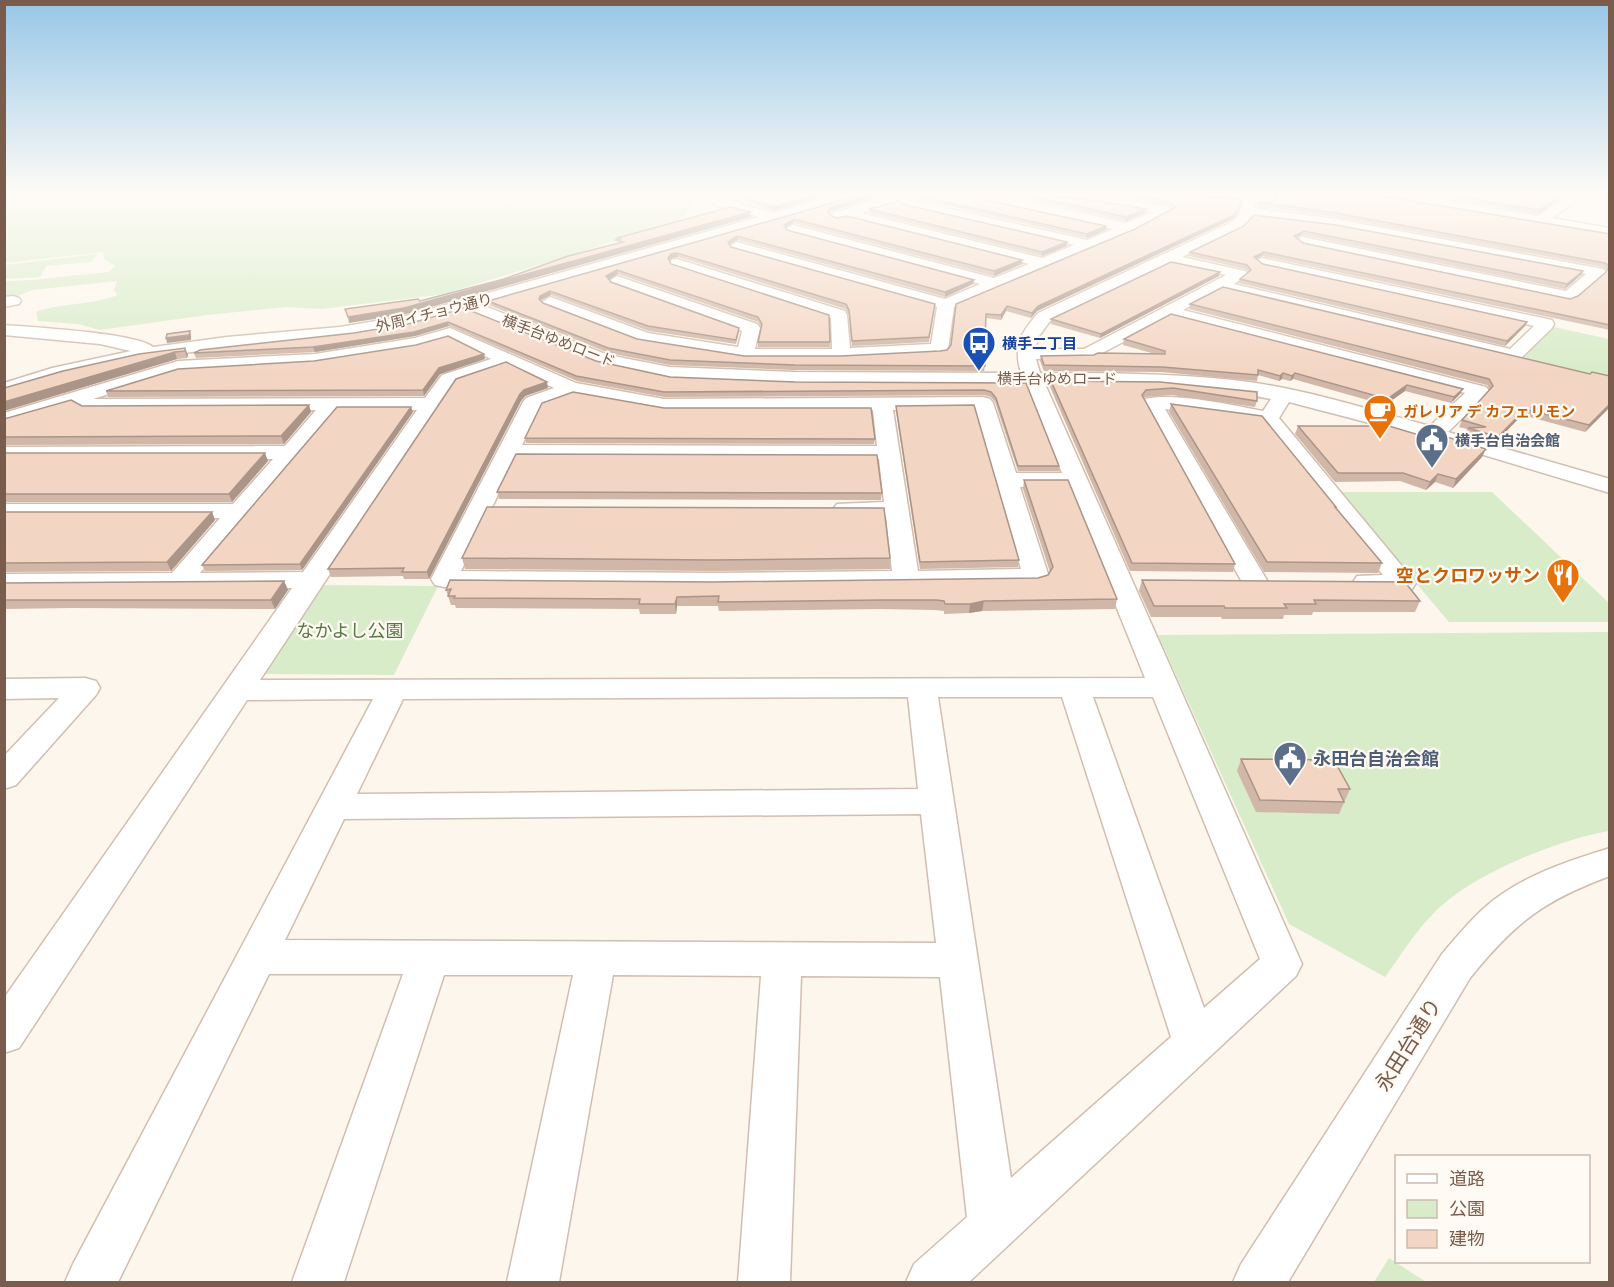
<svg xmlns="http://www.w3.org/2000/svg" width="1614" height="1287" font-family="Lato,'Noto Sans JP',sans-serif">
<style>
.green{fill:#d8ecc9}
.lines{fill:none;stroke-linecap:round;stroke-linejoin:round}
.minor-casing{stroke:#d1beb0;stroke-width:3}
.minor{fill:#fff;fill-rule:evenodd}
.wall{fill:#d1b7a8}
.shaded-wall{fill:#aa9588}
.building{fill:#f3d5c3;stroke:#aa9588;stroke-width:1.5}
.labels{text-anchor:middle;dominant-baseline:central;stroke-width:4.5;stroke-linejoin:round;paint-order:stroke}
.far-street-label{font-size:15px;fill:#7a5c4d;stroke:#fffaf3}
.far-transit-label{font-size:15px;font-weight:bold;fill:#164399;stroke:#fffaf3;text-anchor:start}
.far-food-label{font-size:15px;font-weight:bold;fill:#c56008;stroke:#fffaf3;text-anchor:start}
.far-service-label{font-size:15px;font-weight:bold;fill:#4e5e75;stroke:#fffaf3;text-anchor:start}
.food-label{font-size:18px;font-weight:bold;fill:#c56008;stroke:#fffaf3;text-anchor:end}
.park-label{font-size:18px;fill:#537a41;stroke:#fffaf3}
.service-label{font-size:18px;font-weight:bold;fill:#4e5e75;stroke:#fffaf3;text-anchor:start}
.near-street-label{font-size:21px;fill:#7a5c4d;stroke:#fffaf3}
</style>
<rect width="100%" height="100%" fill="#fdf6ec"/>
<!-- green -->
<g class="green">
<path d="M 5,193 L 701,193 L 684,216 L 673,223 L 445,294 L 321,309 L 287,307 L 207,315 L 100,330 L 78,324 L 38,321 L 36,312 C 63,302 91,306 117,295 L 114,290 L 117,281 L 32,290 L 13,298 L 5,299 L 4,281 L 32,280 L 109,272 L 115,266 L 104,259 L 103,252 L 5,263 Z"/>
<polygon points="98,254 91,262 46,266 40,277 5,279 5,265"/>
<polygon points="1554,327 1609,339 1609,378 1524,358"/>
<polygon points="1339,492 1492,492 1609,603 1609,622 1449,622"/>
<polygon points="322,585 438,586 394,675 261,674"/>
<path d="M 1609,632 L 1609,831 C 1557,840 1469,875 1432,915 C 1414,933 1400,957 1385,977 L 1289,924 L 1158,635 Z"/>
<polygon points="1389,1258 1426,1282 1374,1282"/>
</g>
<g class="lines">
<!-- minor casing -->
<g class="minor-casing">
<g id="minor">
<path d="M 731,193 L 752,193 L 750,196 L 730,201 L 773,213 L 842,193 L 862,193 L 860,196 L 482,305 L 608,355 L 670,367 L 795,372 L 1021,373 C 1013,346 1020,334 1038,313 L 1232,222 L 1239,216 L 1243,201 L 1196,197 L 1190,193 L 1258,193 L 1258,195 L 1273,197 L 1275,200 L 1269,204 L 1256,202 L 1254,208 L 1335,219 L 1603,269 L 1606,272 L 1603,275 L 1575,299 L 1569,301 L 1302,245 L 1295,241 L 1302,237 L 1566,291 L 1586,274 L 1335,227 L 1252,216 L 1242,228 L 1182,257 L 1245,271 L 1248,274 L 1234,284 L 1510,349 L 1534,326 L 1262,266 L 1255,262 L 1262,258 L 1552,320 L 1554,324 L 1552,328 L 1520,359 L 1514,360 L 1221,290 L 1183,310 L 1486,387 L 1489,391 L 1486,395 L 1448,432 L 1610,479 L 1610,493 L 1427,438 L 1289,402 L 1279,418 L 1416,583 L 1412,589 C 1395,593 1374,592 1357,588 L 1353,582 L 1357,576 L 1383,575 L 1262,423 L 1165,409 L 1268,582 L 1264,588 L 1255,590 L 1246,588 L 1242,582 L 1142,403 L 1145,399 C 1174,392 1232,405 1263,411 L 1271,399 C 1197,384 1121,385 1045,384 L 1302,964 L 1296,976 L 969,1282 L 906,1282 L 914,1264 L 967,1217 L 940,977 L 801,976 L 790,1282 L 738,1282 L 761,976 L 613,975 L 559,1282 L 507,1282 L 573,975 L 444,975 L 344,1282 L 292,1282 L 403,974 L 269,974 L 118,1282 L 65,1282 L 73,1264 L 373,699 L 247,700 L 19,1048 L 4,1053 L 4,998 L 292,588 L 4,590 L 4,574 L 172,573 L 220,518 L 4,518 L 4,504 L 233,504 L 273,459 L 4,459 L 4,447 L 285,446 L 316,410 L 85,411 L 78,409 L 75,405 L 4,426 L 4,413 L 178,361 L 315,354 L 415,338 L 450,328 L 576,383 L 664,399 L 983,397 L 990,399 L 993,403 L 1016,473 L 1062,473 L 1026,384 L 795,384 L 670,379 L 597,363 L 465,310 L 408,326 L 363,334 L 227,347 L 142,359 L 66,376 L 4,395 L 4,383 L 52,368 L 131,351 L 100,344 L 4,335 L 4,325 C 31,327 137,333 153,347 L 227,337 L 340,327 L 406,316 L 759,217 L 711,204 L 709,201 L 711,198 ZM 1170,263 L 1226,275 L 1084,349 L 1035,349 L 1039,336 L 1050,321 ZM 1170,317 L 1465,393 L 1430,426 C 1365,409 1300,387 1233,380 C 1169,373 1105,373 1040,373 L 1036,359 L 1093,358 ZM 449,339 L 491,359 L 442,375 L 425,398 L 93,399 L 180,372 L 315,364 L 417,348 ZM 507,366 L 554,388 L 526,398 L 523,402 L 431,579 L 435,585 L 444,587 L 713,589 L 1036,585 L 1045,583 L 1049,577 L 1020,487 L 1068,487 L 1145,678 L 260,680 L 456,383 ZM 573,394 L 664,411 L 873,410 L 877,446 L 522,445 L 541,406 ZM 975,409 L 1021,569 L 918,571 L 893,410 ZM 337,410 L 417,410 L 303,572 L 200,573 ZM 516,458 L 879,459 L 884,502 L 837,504 L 833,509 L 837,514 L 886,516 L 892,571 L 713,573 L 461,571 ZM 908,697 L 918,789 L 357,794 L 403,699 ZM 938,697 L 1062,697 L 1171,1037 L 1011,1178 ZM 1093,697 L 1153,697 L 1260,959 L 1204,1008 ZM 921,814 L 936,943 L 285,940 L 344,819 Z"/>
<path d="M 907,193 L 939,193 L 937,196 L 912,200 L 1087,240 L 1113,229 L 986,201 L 979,193 L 992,193 L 1126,223 L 1153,212 L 1100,202 L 1052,197 L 1046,193 L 1100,194 L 1167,207 L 1173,211 L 1133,231 L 954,307 L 948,349 L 945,353 L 939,354 L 841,359 L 745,359 L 638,342 L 544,305 L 542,302 L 550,297 L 556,299 L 648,333 L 738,347 L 742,331 L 612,284 L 609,281 L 617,276 L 757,324 L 760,328 L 755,349 L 832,349 L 831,318 L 672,266 L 670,263 L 672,260 L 677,259 L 845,311 L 847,315 L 850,348 L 931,344 L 937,307 L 732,249 L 730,246 L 737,242 L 945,299 L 980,284 L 788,232 L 786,229 L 793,225 L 994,278 L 1029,264 L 847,217 L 837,220 L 830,216 L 832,213 L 888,196 ZM 894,202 L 900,202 L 902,205 L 1074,245 L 1042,258 L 861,213 Z"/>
<polygon points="1375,193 1403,193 1538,216 1573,193 1587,193 1552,218 1610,228 1610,236 1381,197"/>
<polygon points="13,296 19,298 21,301 19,304 4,307 4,297"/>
<polygon points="85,678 96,681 100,688 96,695 16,785 4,789 4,756 59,698 4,699 4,679"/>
<path d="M 1610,848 L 1610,876 C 1542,901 1515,923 1470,978 L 1288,1282 L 1233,1282 L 1241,1264 L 1442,954 C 1460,933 1478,910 1502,894 C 1534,872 1572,860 1610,848 Z"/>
</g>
</g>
<!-- minor -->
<use href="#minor" class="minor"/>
</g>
<!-- wall -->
<g class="wall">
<polygon points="752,193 834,193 773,211 744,201 744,197 752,195"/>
<polygon points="1003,193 1048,193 1052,196 1146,209 1145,213 1126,221"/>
<polygon points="1107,193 1192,193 1197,196 1241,199 1237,215 1231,220 1037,311 1031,318 1006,311 1001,320 985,318 985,348 982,352 985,366 984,371 795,370 670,365 609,353 489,305 488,301 887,194 831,211 829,214 836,218 1022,264 994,276 794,223 786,227 787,230 974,280 973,284 945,297 738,240 730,244 731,247 935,304 929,342 852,346 849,315 846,309 678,257 672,258 669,260 671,264 829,315 830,347 758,347 758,342 761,327 758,322 618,274 609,279 611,282 739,328 739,332 736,344 649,331 551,295 541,300 543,303 637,339 744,356 841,356 940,351 947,350 951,345 956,304 1135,229 1173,208 1167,205"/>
<polygon points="1267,193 1378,193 1382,196 1610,234 1610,330 1262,256 1256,259 1263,264 1527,322 1525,326 1505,346 1239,283 1240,279 1249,272 1245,269 1189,256 1190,252 1244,226 1254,215 1583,271 1581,275 1565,289 1302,235 1296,238 1303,243 1570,299 1578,296 1606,272 1607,270 1603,267 1335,217 1257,206 1258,202 1271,202 1276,199 1273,195"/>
<polygon points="1417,193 1569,193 1538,214"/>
<polygon points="938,195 986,200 1106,226 1106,230 1087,238 924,200 924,197"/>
<polygon points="902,204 1067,242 1067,246 1042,256 869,213 869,209"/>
<polygon points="1219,276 1100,338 1051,324 1051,319"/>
<polygon points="1190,304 1610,407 1585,432 1522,415 1495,443 1465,435 1467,429 1459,427 1462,420 1490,390 1487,385 1189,309"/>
<polygon points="464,308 596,361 670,377 795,382 1026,383 1059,466 1059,471 1018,471 995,402 991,397 984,395 664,397 577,381 449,326 415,336 315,352 196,358 194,353 354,333 408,324"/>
<polygon points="1124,339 1460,394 1451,403 1405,391 1385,405 1293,379 1290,381 1282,379 1279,381 1258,375 1257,381 1161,372 1044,371 1040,361 1041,356 1155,354 1123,345"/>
<polygon points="185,348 188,355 187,358 177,359 4,411"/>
<polygon points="485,359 440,374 424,396 108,397 106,391"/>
<polygon points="456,379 548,388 525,396 521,401 429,579 404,579 403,576 331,577 328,569"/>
<polygon points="1051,381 1160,382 1257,401 1255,407 1172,395 1145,397 1143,398 1235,564 1233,572 1130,571 1050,387"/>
<polygon points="1171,404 1336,507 1336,508 1382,563 1378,573 1264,572 1169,412"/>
<polygon points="82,406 311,412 284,444 4,445 4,419"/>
<polygon points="896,406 1019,560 1018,567 920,569 896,412"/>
<polygon points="413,412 302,570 205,571 202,565"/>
<polygon points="1298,426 1482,457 1453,488 1435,482 1426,490 1400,481 1335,482 1295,434"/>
<polygon points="525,438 875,439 874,444 526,443"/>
<polygon points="4,453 268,461 232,502 4,502"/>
<polygon points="1024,480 1117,599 1115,609 982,611 969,613 944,614 944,611 935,610 881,609 719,611 718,606 677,606 676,614 640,614 639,609 456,608 455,605 451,605 446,590 712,582 1038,578 1048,575 1050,572 1023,489"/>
<polygon points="497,492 882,493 881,500 499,499"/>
<polygon points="4,512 212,512 215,520 171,571 4,572"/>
<polygon points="462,558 890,558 890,569 713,571 465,569"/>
<polygon points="1142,580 1420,601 1415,612 1313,612 1312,615 1284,615 1283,619 1222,619 1221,617 1151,617 1139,591"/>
<polygon points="284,581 288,590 275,609 71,608 4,609 4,583"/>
<polygon points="1241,759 1350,789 1339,814 1256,812 1237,771"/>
</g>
<!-- shaded-wall -->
<g class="shaded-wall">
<polygon points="821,193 834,193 773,211 773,207"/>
<polygon points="878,193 892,193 831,211 828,215 828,211 831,207"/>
<polygon points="1565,193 1569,193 1538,214 1539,210"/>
<polygon points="1146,209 1145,213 1126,221 1126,217"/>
<polygon points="1238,211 1237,215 1231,220 1037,311 1031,318 1032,313 1038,306"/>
<polygon points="750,212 751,217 406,314 349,323 348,317 404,308"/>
<polygon points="794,219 794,223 784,228 784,225"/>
<polygon points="1106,226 1106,230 1087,238 1087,234"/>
<polygon points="1304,231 1302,235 1293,240 1294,236"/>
<polygon points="737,236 738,240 728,245 728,242"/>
<polygon points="1067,242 1067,246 1042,256 1042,252"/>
<polygon points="1264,252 1262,256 1253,261 1254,257"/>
<polygon points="677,253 678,257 672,258 668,262 668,258 671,254"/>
<polygon points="1022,260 1022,264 994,276 994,271"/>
<polygon points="617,270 618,274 607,281 606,276"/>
<polygon points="1583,271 1581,275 1565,289 1567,284"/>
<polygon points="1220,272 1219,276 1100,338 1101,334"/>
<polygon points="974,280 973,284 945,297 945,292"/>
<polygon points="550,291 551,295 541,300 539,299 540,296"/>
<polygon points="1007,306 1006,311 1001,320 1001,315"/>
<polygon points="448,322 449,326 415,336 315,352 313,347"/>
<polygon points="1527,322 1525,326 1505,346 1507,341"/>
<polygon points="190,331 191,335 191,340 167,343 166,338"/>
<polygon points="185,348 188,355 187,358 185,351"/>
<polygon points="175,352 177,359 4,411 4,402"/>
<polygon points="484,354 485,359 440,374 424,396 423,390 439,368"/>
<polygon points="1283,373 1282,379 1279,381 1280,376"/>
<polygon points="1295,373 1293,379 1290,381 1292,376"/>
<polygon points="547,382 548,388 525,396 521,401 429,579 427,572 520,394 524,390"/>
<polygon points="1407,385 1405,391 1385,405 1387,399"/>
<polygon points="1463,389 1460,394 1451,403 1454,397"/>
<polygon points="1610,404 1610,407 1585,432 1589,425"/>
<polygon points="309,405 311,412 284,444 281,436"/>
<polygon points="411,407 413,412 302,570 300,564"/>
<polygon points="1525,409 1522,415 1495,443 1498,437"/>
<polygon points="1486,449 1482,457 1453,488 1456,479"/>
<polygon points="265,453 268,461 232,502 229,494"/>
<polygon points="1438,474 1435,482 1426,490 1430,482"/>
<polygon points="212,512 215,520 171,571 167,562"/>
<polygon points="284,581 288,590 275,609 271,600"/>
<polygon points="677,597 677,606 676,614 675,604"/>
<polygon points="984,601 982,611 969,613 970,604"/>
</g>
<!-- building -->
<g class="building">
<polygon points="752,193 821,193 773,207 744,197 752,195"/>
<polygon points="862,193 878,193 831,207 828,211 829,214 836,218 847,216 1022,260 994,271 794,219 784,225 787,230 974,280 945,292 737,236 728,242 731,247 935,304 929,337 852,341 849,310 846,304 677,253 671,254 668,258 671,264 829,315 830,342 758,342 762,324 758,317 617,270 606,276 611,282 739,328 736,340 648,326 550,291 540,296 539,299 543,303 637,339 744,356 841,356 940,351 947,350 951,345 956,304 1135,229 1176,207 1168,201 1126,193 1192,193 1197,196 1241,199 1238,211 1232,216 1038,306 1032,313 1007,306 1001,315 986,314 985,343 980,352 985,352 985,366 795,365 670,360 608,348 488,301 861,195"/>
<polygon points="939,193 980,193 986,200 1106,226 1087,234 924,197 938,195"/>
<polygon points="1019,193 1048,193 1052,196 1100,201 1146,209 1126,217"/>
<polygon points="1275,193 1378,193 1382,196 1610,234 1610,325 1264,252 1254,257 1263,264 1527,322 1507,341 1240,279 1251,270 1247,265 1190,252 1244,226 1254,215 1336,225 1583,271 1567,284 1304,231 1294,236 1303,243 1570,299 1578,296 1606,272 1609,266 1605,263 1336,213 1258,202 1271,202 1278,197"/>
<polygon points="1439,193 1565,193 1539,210"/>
<polygon points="899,201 902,204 1067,242 1042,252 869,209"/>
<polygon points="730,207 750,212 404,308 348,317 345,309 418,299 420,301 504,279 568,256 623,242 616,240 620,239 617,238"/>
<polygon points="1171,262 1220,272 1101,334 1051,319"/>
<polygon points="1223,287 1590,374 1592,372 1610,376 1610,404 1589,425 1525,409 1498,437 1468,428 1486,427 1462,420 1493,386 1489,379 1190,304"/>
<polygon points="464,308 596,361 670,377 795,382 1026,383 1059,466 1018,466 996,398 991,392 984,390 664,392 576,376 448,322 414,332 313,347 194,353 200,350 354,333 408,324"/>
<polygon points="1171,314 1463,389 1454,397 1407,385 1387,399 1295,373 1292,376 1283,373 1280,376 1258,370 1258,375 1162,367 1044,365 1041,356 1094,355 1098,353 1165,354 1165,351 1124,339"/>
<polygon points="190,331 189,335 166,338 167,334"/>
<polygon points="448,336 484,354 439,368 423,390 106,391 178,369 314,361 416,345"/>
<polygon points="185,348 185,351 175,352 4,402 4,388 63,371 139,354"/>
<polygon points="506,362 547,382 524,390 520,394 427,572 402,572 404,568 328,569 456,379"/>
<polygon points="1051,381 1160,382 1257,392 1257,401 1173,388 1146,390 1142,395 1235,564 1132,563"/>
<polygon points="573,392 664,408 871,408 875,439 525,438 542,403"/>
<polygon points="71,400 82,406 309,405 281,436 4,437 4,419"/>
<polygon points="1171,404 1262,416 1336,507 1335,507 1382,563 1267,562"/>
<polygon points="974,405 1019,560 920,562 896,406"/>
<polygon points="337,407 411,407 300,564 202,565"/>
<polygon points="1298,426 1389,426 1439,441 1444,436 1486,449 1456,479 1438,474 1430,482 1403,473 1338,473"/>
<polygon points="4,453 265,453 229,494 4,494"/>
<polygon points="516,454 877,455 882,493 497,492"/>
<polygon points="1024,480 1068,480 1117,599 984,601 970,604 945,604 944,601 936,600 882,600 718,602 719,596 677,597 675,604 639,604 640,599 454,598 455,596 448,596 451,589 446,590 450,580 712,582 1038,578 1048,575 1053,567"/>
<polygon points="487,507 884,508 890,558 712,560 462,558"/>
<polygon points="4,512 212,512 167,562 4,563"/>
<polygon points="1142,580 1405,582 1420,601 1314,600 1316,604 1284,604 1287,608 1225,608 1224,606 1154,606"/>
<polygon points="284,581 271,600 4,600 4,583"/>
<polygon points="1241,759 1334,760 1350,789 1338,789 1344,802 1260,800"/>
</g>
<!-- sky -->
<linearGradient id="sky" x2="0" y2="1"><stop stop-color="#97c7e8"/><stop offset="0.52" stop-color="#fefbf6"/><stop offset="1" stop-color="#fefbf6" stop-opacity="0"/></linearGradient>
<rect width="1614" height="373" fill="url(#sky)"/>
<!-- icons -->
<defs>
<g id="bus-pin" transform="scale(1.725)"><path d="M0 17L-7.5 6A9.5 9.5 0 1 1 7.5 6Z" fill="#1a4fb4" stroke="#fffaf3"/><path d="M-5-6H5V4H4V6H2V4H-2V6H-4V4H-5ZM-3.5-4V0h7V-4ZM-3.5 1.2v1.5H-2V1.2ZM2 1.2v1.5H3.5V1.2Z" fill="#fff"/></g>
<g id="cafe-pin" transform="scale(1.725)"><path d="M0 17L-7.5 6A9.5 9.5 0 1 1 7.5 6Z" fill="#e8710a" stroke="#fffaf3"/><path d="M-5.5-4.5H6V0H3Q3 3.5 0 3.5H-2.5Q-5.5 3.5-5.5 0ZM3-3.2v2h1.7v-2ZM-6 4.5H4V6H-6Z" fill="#fff"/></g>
<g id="civic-pin" transform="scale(1.725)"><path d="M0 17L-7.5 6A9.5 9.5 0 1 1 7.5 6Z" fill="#5c6f8a" stroke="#fffaf3"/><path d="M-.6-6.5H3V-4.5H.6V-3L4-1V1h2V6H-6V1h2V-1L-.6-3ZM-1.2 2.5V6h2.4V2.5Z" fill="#fff"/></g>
<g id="restaurant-pin" transform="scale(1.725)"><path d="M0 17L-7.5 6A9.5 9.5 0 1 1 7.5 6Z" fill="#e8710a" stroke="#fffaf3"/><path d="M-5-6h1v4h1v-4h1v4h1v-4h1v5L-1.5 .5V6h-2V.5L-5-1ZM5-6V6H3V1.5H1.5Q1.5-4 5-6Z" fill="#fff"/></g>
</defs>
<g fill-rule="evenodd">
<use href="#bus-pin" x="979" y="343"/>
<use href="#cafe-pin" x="1380" y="411"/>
<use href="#civic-pin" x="1432" y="440"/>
<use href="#restaurant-pin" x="1563" y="575"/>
<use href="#civic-pin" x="1290" y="758"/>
</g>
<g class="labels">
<!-- far-street labels -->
<g class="far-street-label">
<text transform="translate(434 312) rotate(-14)">外周イチョウ通り</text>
<text transform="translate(559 340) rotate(21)">横手台ゆめロード</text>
<text x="1057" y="378">横手台ゆめロード</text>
</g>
<!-- far-transit labels -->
<g class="far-transit-label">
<text x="1002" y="343">横手二丁目</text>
</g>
<!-- far-food labels -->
<g class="far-food-label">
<text x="1403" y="411">ガレリア デ カフェリモン</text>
</g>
<!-- far-service labels -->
<g class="far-service-label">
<text x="1455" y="440">横手台自治会館</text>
</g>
<!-- food labels -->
<g class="food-label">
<text x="1540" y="575">空とクロワッサン</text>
</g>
<!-- park labels -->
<g class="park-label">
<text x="350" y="630">なかよし公園</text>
</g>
<!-- service labels -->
<g class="service-label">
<text x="1313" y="758">永田台自治会館</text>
</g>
<!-- near-street labels -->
<g class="near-street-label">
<text transform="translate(1407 1044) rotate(-58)">永田台通り</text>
</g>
</g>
<!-- border -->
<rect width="1614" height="1287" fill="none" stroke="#7a5c4d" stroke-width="12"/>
<!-- legend -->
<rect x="1395" y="1155" width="195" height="108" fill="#fffaf3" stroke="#cabbb1" stroke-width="1.5"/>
<rect x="1407" y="1174" width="30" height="9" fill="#ffffff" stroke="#cabbb1" stroke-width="1.5"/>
<text x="1449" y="1185" font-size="18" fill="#7a5c4d">道路</text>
<rect x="1407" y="1200" width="30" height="18" fill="#d8ecc9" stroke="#cabbb1" stroke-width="1.5"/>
<text x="1449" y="1215" font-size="18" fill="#7a5c4d">公園</text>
<rect x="1407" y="1230" width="30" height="18" fill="#f3d5c3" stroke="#cabbb1" stroke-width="1.5"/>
<text x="1449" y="1245" font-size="18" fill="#7a5c4d">建物</text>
</svg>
